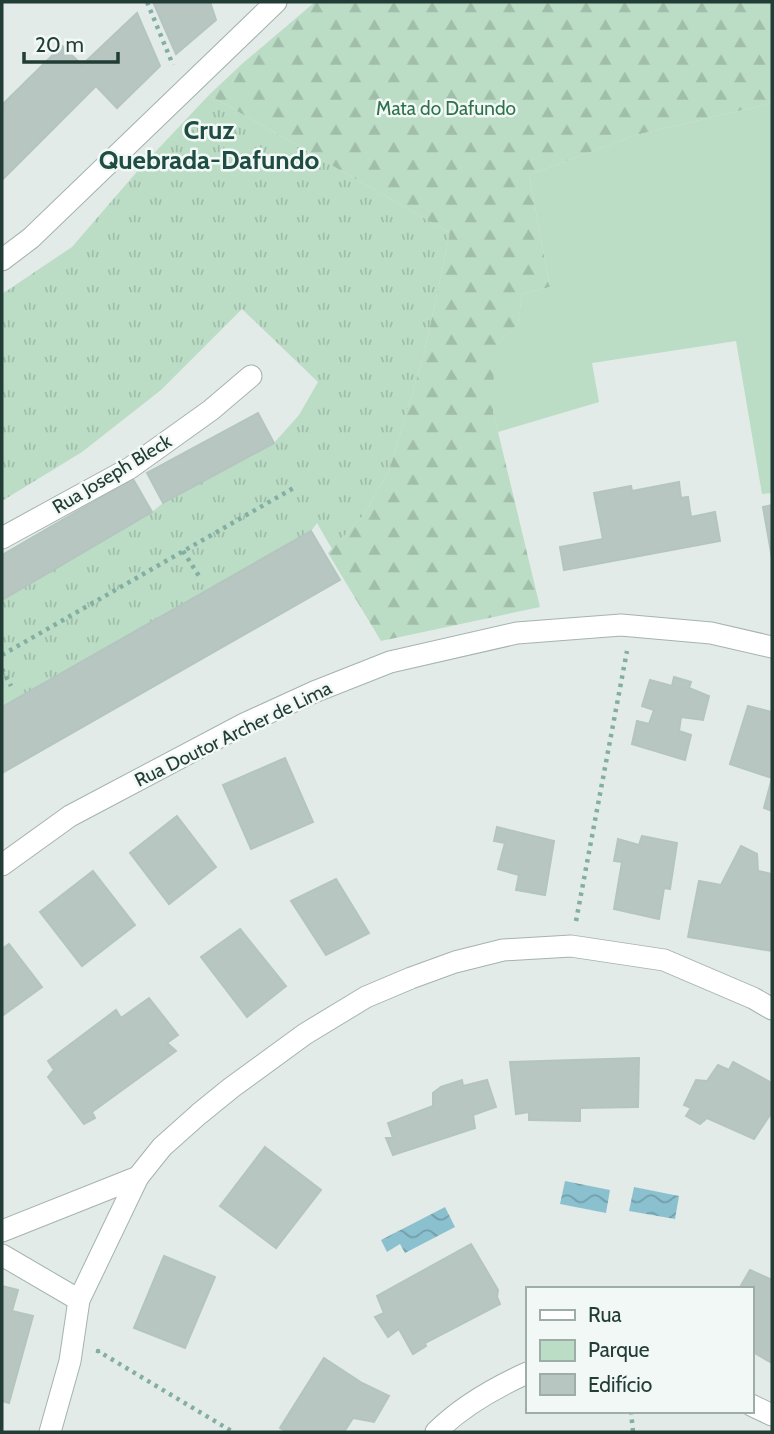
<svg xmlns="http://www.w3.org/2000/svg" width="774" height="1434" font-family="Cabin,sans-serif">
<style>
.grass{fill:url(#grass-tufts)}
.forest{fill:url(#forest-firs)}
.park{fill:#bbdcc5}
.water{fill:url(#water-waves)}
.building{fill:#b7c6c1;stroke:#b4c5bf;stroke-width:2}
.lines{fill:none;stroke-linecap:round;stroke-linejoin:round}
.minor-casing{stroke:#a5b3ae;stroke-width:23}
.tertiary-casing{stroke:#a5b3ae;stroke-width:23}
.path{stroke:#83aea3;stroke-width:4.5;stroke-dasharray:3.5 5;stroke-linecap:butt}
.minor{stroke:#fff;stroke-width:21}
.tertiary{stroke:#fff;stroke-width:21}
.labels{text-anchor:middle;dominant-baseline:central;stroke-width:5;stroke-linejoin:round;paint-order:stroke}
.park-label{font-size:19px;fill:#2e714b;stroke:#f2f8f5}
.street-label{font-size:19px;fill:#223c36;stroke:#f2f8f5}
.district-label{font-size:26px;font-weight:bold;fill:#1f4d44;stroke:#f2f8f5}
</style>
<defs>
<pattern id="grass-tufts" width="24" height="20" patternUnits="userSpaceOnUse" patternTransform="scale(1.75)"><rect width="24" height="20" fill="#bbdcc5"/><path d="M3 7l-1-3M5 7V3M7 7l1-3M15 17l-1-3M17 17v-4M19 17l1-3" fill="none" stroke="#a0beaa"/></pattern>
<pattern id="forest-firs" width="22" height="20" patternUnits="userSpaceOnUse" patternTransform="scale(1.75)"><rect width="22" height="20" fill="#bbdcc5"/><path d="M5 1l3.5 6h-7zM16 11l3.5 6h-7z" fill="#a0beaa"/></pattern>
<pattern id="water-waves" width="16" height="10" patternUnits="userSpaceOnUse" patternTransform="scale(1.75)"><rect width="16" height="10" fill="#8bc1cf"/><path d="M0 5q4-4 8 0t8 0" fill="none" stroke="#719ea9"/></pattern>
</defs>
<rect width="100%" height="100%" fill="#e2ebe7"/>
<!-- grass -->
<polygon class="grass" points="209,95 450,233 424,354 389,471 363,516 332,549 317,523 311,531 2,707 2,600 152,512 163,503 274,443 299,415 318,382 242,309 161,390 82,452 2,501 2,294 72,247 141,167"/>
<!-- forest -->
<polygon class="forest" points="315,2 772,2 772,103 636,135 529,175 550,287 522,294 518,324 498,343 493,411 540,607 381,641 328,553 363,516 389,471 424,354 450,233 209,95 243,63"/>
<!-- park -->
<polygon class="park" points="772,103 772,493 762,494 736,341 592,363 599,402 498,432 493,411 494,354 498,343 518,324 522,294 550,287 529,175 636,135"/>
<!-- water -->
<g class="water">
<polygon points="565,1181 610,1190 606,1213 560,1204"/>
<polygon points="634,1187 679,1196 675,1219 629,1211"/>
<polygon points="445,1207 455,1227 405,1253 400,1244 387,1252 381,1240"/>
</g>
<!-- building -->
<g class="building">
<polygon points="153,2 210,2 216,20 176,54"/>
<polygon points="137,13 160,66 117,108 96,86 2,180 2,105 62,46 82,65"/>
<polygon points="258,413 274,443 163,503 147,473"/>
<polygon points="133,479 152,512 2,600 2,555"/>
<polygon points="679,482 681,498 688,497 691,517 715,512 720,541 564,570 560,547 603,539 594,493 631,486 632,491"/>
<polygon points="772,505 772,558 763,507"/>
<polygon points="311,531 340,580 2,773 2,707"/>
<polygon points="674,677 691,682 689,688 709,696 703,720 681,717 679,731 691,735 685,760 632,744 637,721 649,724 654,710 642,706 650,680 672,686"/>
<polygon points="748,706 772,712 772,811 764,808 772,778 730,764"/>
<polygon points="285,758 313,822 251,849 223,785"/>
<polygon points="177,816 216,867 169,904 130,853"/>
<polygon points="497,827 554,841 545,895 516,890 519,875 498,869 505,843 494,841"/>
<polygon points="642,836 677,843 670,889 664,888 659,919 614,909 622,862 614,861 618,839 639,845"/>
<polygon points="741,846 757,854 758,871 772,874 772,951 688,937 699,881 721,885"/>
<polygon points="93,871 135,925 82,966 40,912"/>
<polygon points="336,879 369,933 326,955 291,901"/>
<polygon points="240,929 286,986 247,1017 201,957"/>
<polygon points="9,944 42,987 2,1016 2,949"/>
<polygon points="149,998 178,1035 167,1043 176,1051 92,1112 95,1118 84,1124 48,1077 54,1070 48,1061 116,1010 121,1018"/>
<polygon points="639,1058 638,1107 580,1108 580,1121 529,1120 529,1112 516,1114 510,1062"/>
<polygon points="733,1062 772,1083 772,1112 754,1139 707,1118 700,1124 686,1116 691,1108 684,1105 696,1080 707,1081 718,1065 729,1070"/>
<polygon points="462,1080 463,1086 487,1080 496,1107 473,1115 475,1128 393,1155 386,1138 393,1138 388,1123 433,1106 433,1093 441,1087"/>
<polygon points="265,1147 321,1190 276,1248 220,1206"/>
<polygon points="471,1244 498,1290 497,1297 500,1304 425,1343 426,1346 413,1354 399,1329 388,1337 375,1317 384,1313 377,1296"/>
<polygon points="164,1256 215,1277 185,1348 134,1328"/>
<polygon points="750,1270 772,1280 772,1363 751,1351 751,1289 739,1289"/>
<polygon points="2,1286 18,1290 12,1311 33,1316 9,1403 2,1401"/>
<polygon points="324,1358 362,1383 389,1396 374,1422 353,1418 344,1432 287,1432 280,1428"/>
</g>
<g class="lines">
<!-- minor casing -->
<g class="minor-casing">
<g id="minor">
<polyline points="2,538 130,468 211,410 251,376"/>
<polyline points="2,865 70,816 244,724 314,692 390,662 517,633 621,625 711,633 772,647"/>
<polyline points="2,1231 138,1177 162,1147 199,1114 231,1088 305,1034 366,997 411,978 455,962 503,950 571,946 664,960 753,998 772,1009"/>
<polyline points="2,1255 79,1300"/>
<polyline points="751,1405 772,1415"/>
<polyline points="50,1432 70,1361 79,1300 138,1177"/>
<path d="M 436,1432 C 462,1406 494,1388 527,1373"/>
</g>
</g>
<!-- tertiary casing -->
<g class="tertiary-casing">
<polyline id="tertiary" points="2,260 31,238 276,2"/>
</g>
<!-- path -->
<g class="path">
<polyline points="147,2 173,65"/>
<polyline points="183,551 199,576"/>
<polyline points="2,655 297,486"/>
<polyline points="2,669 11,686"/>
<polyline points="576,921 627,651"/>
<polyline points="98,1353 98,1351 233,1432"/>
<polyline points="631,1411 633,1432"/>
</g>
<!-- minor -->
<use href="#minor" class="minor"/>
<!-- tertiary -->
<use href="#tertiary" class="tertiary"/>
</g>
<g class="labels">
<!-- park labels -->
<g class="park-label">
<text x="446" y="108">Mata do Dafundo</text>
</g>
<!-- street labels -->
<g class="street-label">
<text transform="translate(112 474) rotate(-31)">Rua Joseph Bleck</text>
<text transform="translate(233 734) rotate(-26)">Rua Doutor Archer de Lima</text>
</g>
<!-- district labels -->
<g class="district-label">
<text x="209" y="130">Cruz<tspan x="209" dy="30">Quebrada-Dafundo</tspan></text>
</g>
</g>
<!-- border -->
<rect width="774" height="1434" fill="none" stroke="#223c36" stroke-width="7"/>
<!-- legend -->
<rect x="526" y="1287" width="228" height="126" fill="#f2f8f5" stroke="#9fada9" stroke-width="2"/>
<rect x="540" y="1310" width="35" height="10" fill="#ffffff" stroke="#9fada9" stroke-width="2"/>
<text x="588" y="1322" font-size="21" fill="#223c36">Rua</text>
<rect x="540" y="1340" width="35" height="21" fill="#bbdcc5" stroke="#9fada9" stroke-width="2"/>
<text x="588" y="1357" font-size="21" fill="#223c36">Parque</text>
<rect x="540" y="1374" width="35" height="21" fill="#b7c6c1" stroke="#9fada9" stroke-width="2"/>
<text x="588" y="1392" font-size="21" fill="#223c36">Edifício</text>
<!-- scale -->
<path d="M24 52v10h94v-10" fill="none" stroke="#223c36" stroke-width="3.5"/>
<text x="35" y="52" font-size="21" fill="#223c36" stroke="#f2f8f5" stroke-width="5" paint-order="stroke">20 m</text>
</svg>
